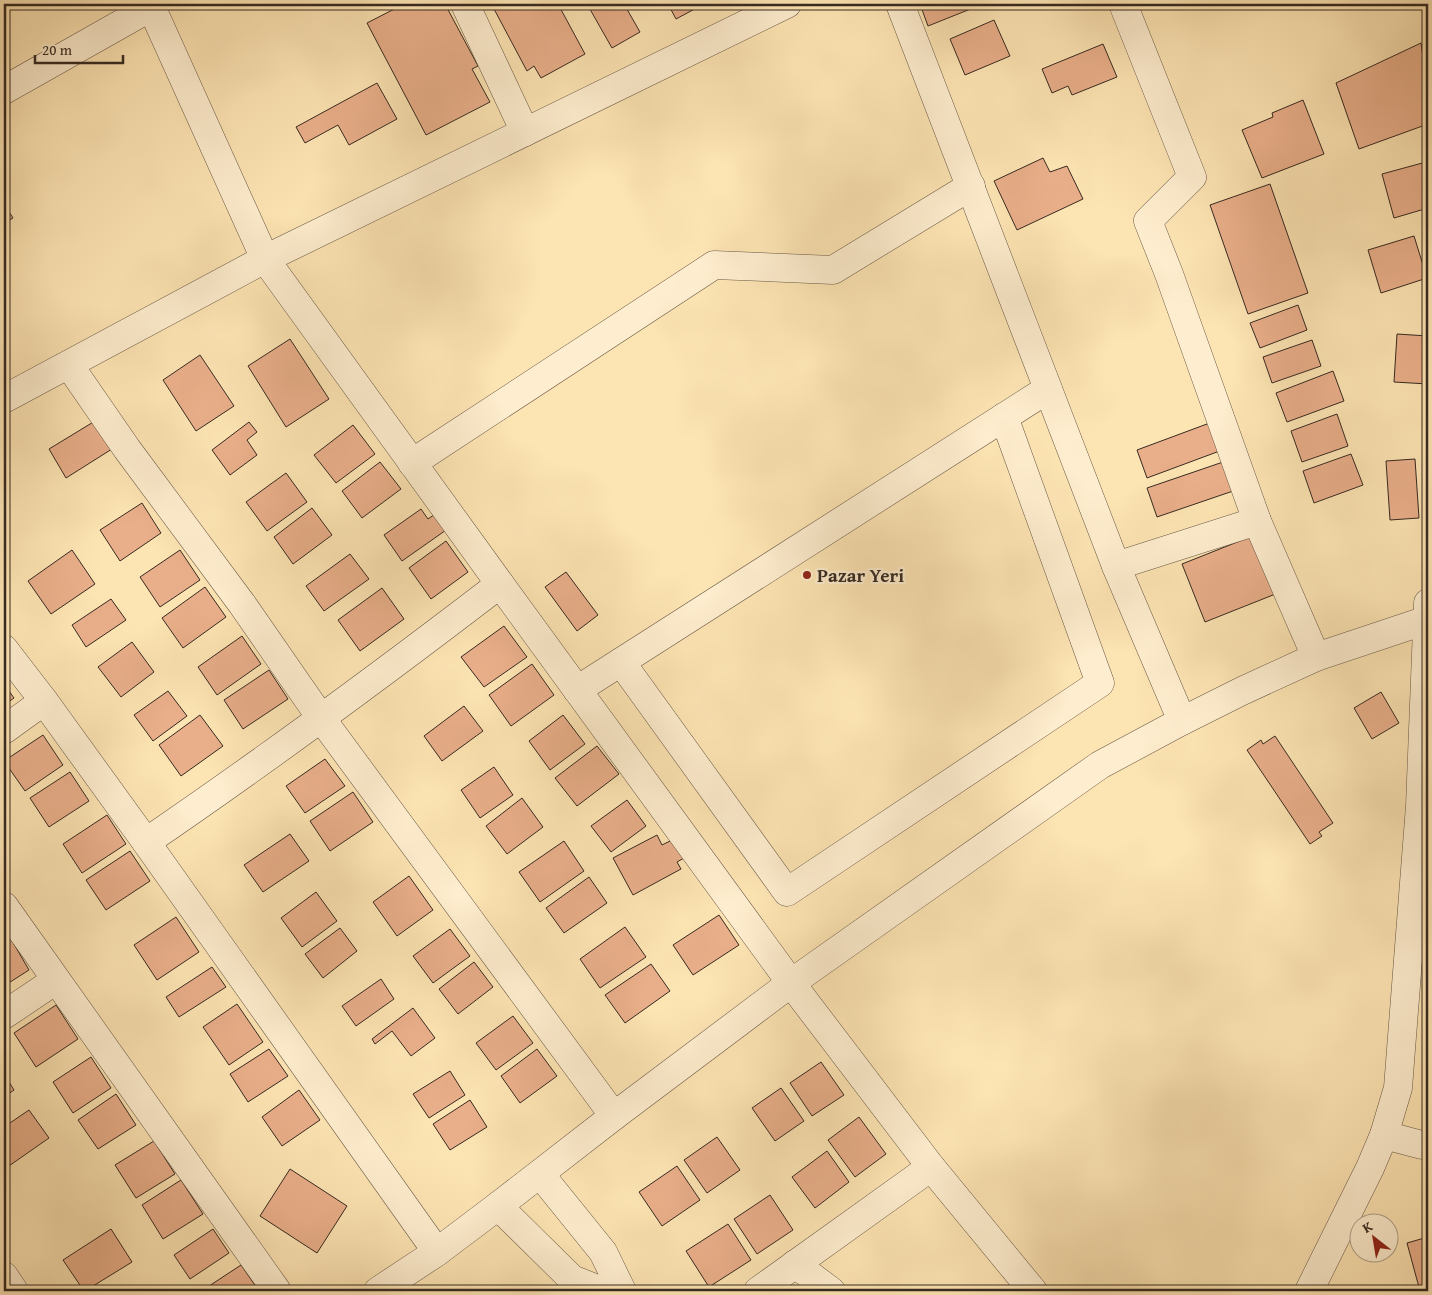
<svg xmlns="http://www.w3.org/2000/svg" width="1432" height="1295" font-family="'Gentium Book Plus',serif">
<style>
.building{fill:#e9af8a;stroke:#362a21}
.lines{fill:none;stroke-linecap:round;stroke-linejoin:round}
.minor-casing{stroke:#685846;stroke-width:29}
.minor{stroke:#feedce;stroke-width:28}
.poi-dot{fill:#8f2418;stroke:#feedce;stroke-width:2}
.labels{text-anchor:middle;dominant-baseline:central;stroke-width:4.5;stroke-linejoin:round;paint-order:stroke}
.poi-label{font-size:19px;font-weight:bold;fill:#362a21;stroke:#feedce;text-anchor:start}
</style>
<rect width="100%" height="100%" fill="#fde4b3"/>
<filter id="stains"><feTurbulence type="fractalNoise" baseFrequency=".004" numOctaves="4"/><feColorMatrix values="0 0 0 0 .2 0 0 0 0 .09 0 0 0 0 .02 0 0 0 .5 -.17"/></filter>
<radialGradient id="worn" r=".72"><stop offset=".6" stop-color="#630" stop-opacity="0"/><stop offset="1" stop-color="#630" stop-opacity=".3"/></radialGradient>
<!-- building -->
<g class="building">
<polygon points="404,4 445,4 478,66 472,69 490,102 426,135 367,23"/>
<polygon points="499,4 558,4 585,54 541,78 534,66 527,71 494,9 500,6"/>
<polygon points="587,4 624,4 640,32 612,48"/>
<polygon points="668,4 704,4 676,19"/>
<polygon points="920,4 971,4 973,8 928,26"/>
<polygon points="994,20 1010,56 965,75 950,39"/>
<polygon points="1421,43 1428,92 1428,124 1359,149 1336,83"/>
<polygon points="1103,44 1117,77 1072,95 1068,86 1052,93 1042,69"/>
<polygon points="377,83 397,119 349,145 338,125 305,143 296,127"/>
<polygon points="1303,100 1324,154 1262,178 1242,130 1273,117 1272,113"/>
<polygon points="1043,158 1050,172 1067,166 1083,199 1017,230 994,181"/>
<polygon points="1426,162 1428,170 1428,208 1394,218 1382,174"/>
<polygon points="1270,184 1308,293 1248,314 1210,205"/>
<polygon points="4,204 13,218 4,223"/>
<polygon points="1414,236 1427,278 1381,293 1368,250"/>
<polygon points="1298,305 1307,330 1260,348 1250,323"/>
<polygon points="1397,334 1428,336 1428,384 1394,382"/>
<polygon points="290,339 329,399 286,427 248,366"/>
<polygon points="1312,340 1321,366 1272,383 1263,357"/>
<polygon points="200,355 234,406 196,431 163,380"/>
<polygon points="1333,371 1344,401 1287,422 1276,393"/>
<polygon points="1337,414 1348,446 1302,462 1291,431"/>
<polygon points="95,421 112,449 66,478 49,449"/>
<polygon points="1215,421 1225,449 1147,478 1137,450"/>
<polygon points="249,422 257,432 247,440 257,455 230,475 212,450"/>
<polygon points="353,425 375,454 336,483 314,455"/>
<polygon points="1351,454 1363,485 1314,503 1303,471"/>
<polygon points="1415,459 1419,518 1390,520 1386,461"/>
<polygon points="1226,461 1236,490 1157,517 1147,488"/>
<polygon points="380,462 401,489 362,518 342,491"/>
<polygon points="286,473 307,502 267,531 246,502"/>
<polygon points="142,503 161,533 120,561 100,530"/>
<polygon points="312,508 332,535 293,564 274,537"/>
<polygon points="421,509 428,519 438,512 449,528 402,561 384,535"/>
<polygon points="1255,535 1278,593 1205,622 1182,564"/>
<polygon points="446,541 468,572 431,599 409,568"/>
<polygon points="72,550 95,584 51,614 28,581"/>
<polygon points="180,550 200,580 160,607 140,577"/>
<polygon points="350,554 369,579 324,611 306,586"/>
<polygon points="566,572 598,615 577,631 545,587"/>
<polygon points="205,587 226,617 183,648 162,618"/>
<polygon points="382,588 404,619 360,651 338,620"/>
<polygon points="111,599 126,620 86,647 72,625"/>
<polygon points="504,626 527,657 484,687 461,657"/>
<polygon points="242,636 261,664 217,695 198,667"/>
<polygon points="132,642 154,672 121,697 98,667"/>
<polygon points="532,664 554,695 511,726 489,695"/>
<polygon points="269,670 288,699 243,729 224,700"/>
<polygon points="4,684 14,698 4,705"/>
<polygon points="168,691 187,716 153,741 134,715"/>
<polygon points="1381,692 1399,723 1372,739 1354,708"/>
<polygon points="464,706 483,731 442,761 424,736"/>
<polygon points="200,715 223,746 181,776 159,745"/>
<polygon points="563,715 585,744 550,770 529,741"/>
<polygon points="43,735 63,765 25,791 4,761"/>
<polygon points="1275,736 1333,823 1319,832 1322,836 1310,844 1247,750 1261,740 1263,744"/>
<polygon points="597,746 619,774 577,806 555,778"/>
<polygon points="325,759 345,786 305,813 286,786"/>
<polygon points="494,767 513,795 480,818 461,790"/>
<polygon points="70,772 89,801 49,827 30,798"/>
<polygon points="353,792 373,822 330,851 310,821"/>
<polygon points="522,798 543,827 507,854 486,826"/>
<polygon points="627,800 646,826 611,852 591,826"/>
<polygon points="107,815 126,844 82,873 63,844"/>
<polygon points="290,834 309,861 263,892 244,865"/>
<polygon points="657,835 662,845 674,839 684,858 677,862 681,869 633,895 613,858"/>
<polygon points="564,841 584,871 540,902 519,872"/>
<polygon points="130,851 150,881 106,910 86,880"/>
<polygon points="409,876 433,910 397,936 373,902"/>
<polygon points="589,877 607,903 564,933 546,908"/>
<polygon points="316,892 337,921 302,947 281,918"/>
<polygon points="719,915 739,945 693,975 673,945"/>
<polygon points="176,917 199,952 157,980 134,945"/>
<polygon points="625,927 646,957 600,988 580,959"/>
<polygon points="340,928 357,951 323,978 305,954"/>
<polygon points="450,929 470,956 433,983 413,956"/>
<polygon points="11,939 29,970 4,986 4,943"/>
<polygon points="474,962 493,987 458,1014 439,989"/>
<polygon points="651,964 670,991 625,1023 605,995"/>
<polygon points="212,967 226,987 179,1017 166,997"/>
<polygon points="381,979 394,999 356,1026 342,1006"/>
<polygon points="237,1004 263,1042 229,1065 203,1027"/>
<polygon points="56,1005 78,1039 36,1067 14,1033"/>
<polygon points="413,1008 435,1038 411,1056 392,1031 375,1044 372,1039"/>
<polygon points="513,1016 533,1043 496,1070 476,1043"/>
<polygon points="269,1049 288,1076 248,1102 230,1074"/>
<polygon points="537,1049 557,1076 520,1103 501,1076"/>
<polygon points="91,1057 111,1088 73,1113 53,1082"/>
<polygon points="821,1062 844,1095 812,1116 790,1083"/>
<polygon points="450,1071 465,1095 429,1118 413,1094"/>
<polygon points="4,1074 14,1090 4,1097"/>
<polygon points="781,1088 804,1121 775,1141 752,1108"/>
<polygon points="299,1090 320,1120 282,1146 262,1117"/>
<polygon points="116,1094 136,1125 98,1149 78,1120"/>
<polygon points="470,1100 487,1127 450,1150 433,1124"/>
<polygon points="29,1110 49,1138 6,1168 4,1166 4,1127"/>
<polygon points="859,1117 886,1154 855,1177 828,1140"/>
<polygon points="717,1137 740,1170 707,1193 684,1160"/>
<polygon points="154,1141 175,1174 136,1198 115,1165"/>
<polygon points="827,1151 849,1182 815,1208 792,1177"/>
<polygon points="677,1166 700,1200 662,1226 639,1192"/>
<polygon points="290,1169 347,1206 317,1253 260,1216"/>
<polygon points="181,1180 203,1214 163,1239 142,1205"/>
<polygon points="770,1195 793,1230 757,1254 734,1219"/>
<polygon points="728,1224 751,1260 709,1287 686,1251"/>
<polygon points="111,1229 132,1262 85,1291 84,1291 63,1260"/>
<polygon points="213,1229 229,1253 190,1279 174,1255"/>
<polygon points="1428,1237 1428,1291 1420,1291 1407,1243"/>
<polygon points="241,1265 259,1291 204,1291 203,1290"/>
</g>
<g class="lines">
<!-- minor casing -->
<g class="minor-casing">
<g id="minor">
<polyline points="150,4 265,259 500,584 791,983 931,1167 1033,1291"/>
<polyline points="465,4 525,132"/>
<polyline points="900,4 1116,566 1182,721"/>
<polyline points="1123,4 1192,177 1148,221 1169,274 1257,521 1316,657"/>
<polyline points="4,90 151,7"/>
<polyline points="69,365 127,449 242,604 321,718 614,1116"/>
<polyline points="4,399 265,259 787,4"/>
<polyline points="412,463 714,265 833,270 971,186"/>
<polyline points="1116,566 1257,521"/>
<polyline points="4,649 44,701 146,842 437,1252"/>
<polyline points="621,662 787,892 1100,683 1004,417"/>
<polyline points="577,690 1048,389"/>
<polyline points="4,730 44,701"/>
<path d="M 146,842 C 266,760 384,673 500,584"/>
<polyline points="4,906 277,1291"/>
<polyline points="4,1015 56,980"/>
<polyline points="1384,1135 1422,1145 1428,1143"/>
<polyline points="540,1174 603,1252 622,1291"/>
<polyline points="498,1206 572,1279 602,1291"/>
<polyline points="795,1264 831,1291"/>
<polyline points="4,1276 14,1291"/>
<polyline points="378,1291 437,1252 498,1206 614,1116 791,983 1100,765 1182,721 1242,691 1316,657 1427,620"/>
<polyline points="758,1291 931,1167"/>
<polyline points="1309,1291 1370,1168 1384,1135 1398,1088 1420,806 1428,603"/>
</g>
</g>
<!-- minor -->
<use href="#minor" class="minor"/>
</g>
<!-- markers -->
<circle class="poi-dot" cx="807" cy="575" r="5"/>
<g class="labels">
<!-- poi labels -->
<g class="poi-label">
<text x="817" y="575">Pazar Yeri</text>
</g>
</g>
<!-- margin -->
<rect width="1432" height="1295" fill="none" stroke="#fde4b3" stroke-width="20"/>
<rect x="5" y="5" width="1422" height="1285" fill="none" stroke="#362a21" stroke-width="2.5"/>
<rect x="10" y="10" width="1412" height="1275" fill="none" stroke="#362a21"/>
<!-- north arrow -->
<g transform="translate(1374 1238) rotate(329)"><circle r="24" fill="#feedce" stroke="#ae9f89"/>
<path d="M0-4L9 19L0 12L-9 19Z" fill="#8f2418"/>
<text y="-8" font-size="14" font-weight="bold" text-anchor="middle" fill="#362a21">K</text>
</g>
<!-- scale -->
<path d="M35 55v8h88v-8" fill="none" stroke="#362a21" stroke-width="2.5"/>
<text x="42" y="55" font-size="15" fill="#362a21" stroke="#feedce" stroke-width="4" paint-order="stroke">20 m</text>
<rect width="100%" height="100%" filter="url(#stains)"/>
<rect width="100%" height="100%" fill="url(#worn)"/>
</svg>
